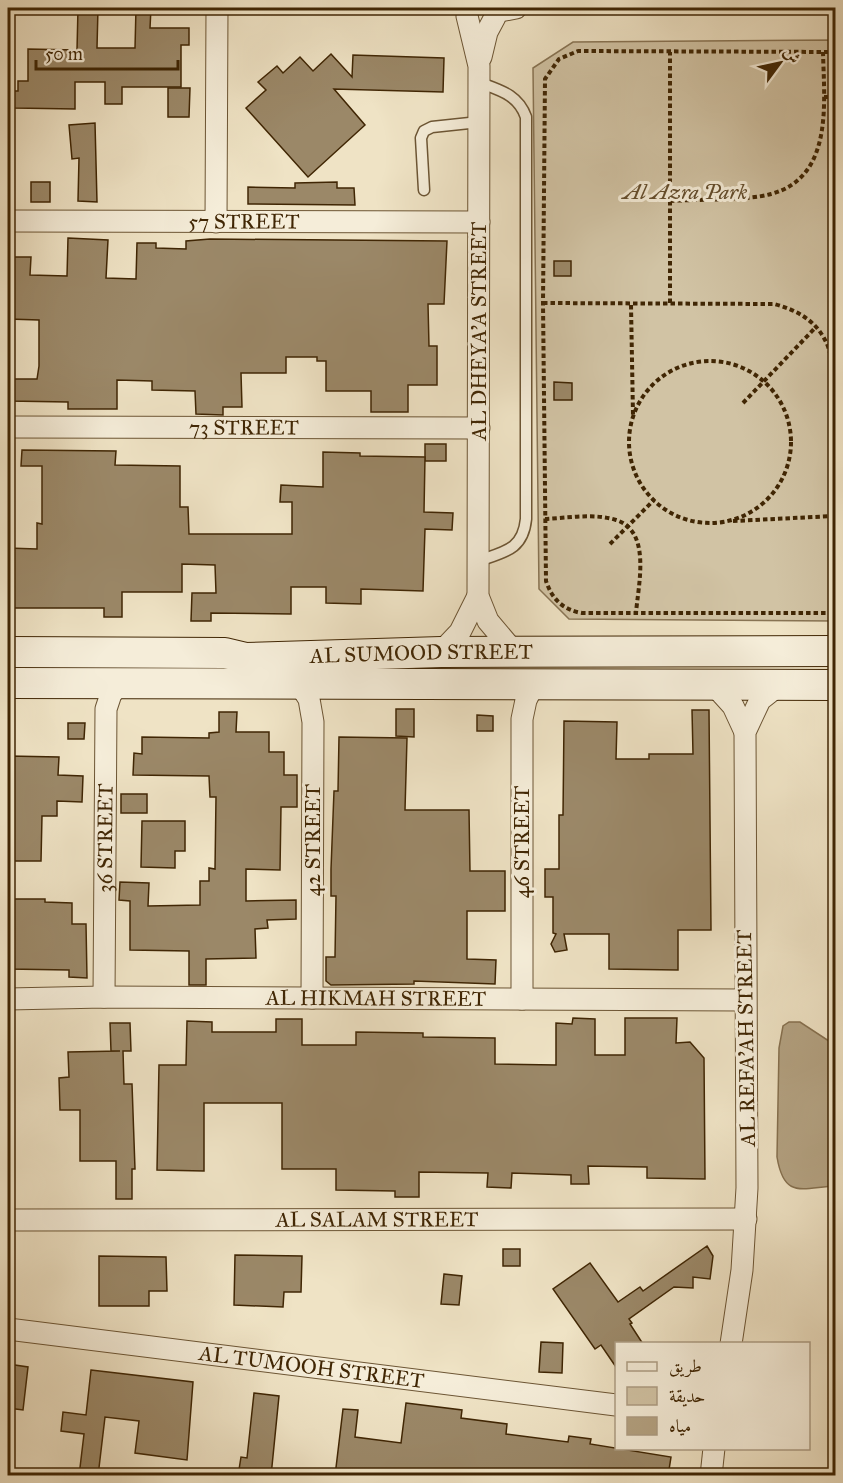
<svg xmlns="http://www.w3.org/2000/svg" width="843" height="1483" font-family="'IM FELL Great Primer',Amiri,serif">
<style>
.green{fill:#d1c3a4;stroke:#887454;stroke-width:1.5}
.water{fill:#b4a383;stroke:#867150;stroke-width:1.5}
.building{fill:#9b8868;stroke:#402604;stroke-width:1.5}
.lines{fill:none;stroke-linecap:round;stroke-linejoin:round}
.lane-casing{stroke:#6c5534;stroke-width:13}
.street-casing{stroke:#6c5534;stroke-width:23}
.secondary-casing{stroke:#402604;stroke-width:32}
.path{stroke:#402604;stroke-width:4;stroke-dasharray:4.5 3;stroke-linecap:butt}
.lane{stroke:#f5edd9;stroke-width:10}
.street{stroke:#f5edd9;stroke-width:21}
.secondary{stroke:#f5edd9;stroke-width:30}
.labels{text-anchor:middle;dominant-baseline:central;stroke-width:6;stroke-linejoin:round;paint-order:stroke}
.park-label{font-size:21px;font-style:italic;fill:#644d2c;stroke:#f5edd9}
.street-label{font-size:21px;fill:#402604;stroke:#f5edd9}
</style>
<rect width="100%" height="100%" fill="#efe3c5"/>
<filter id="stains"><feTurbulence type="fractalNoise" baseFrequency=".00333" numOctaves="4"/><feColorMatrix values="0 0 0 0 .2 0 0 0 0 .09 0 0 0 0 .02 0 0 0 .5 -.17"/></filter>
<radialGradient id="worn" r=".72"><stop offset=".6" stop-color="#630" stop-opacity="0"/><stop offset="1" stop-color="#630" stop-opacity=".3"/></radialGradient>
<!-- green -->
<polygon class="green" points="835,40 835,621 569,619 539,589 533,68 573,42"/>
<!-- water -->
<path class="water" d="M 789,1022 L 800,1022 L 835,1045 L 835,1186 C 801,1188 784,1199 777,1157 L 779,1048 L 783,1026 Z"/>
<!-- building -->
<g class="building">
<polygon points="78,8 98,8 97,48 135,48 136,8 151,8 150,28 189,28 189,45 181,45 181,87 122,87 122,104 105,104 105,82 75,82 75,109 14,108 14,91 18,91 18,81 28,81 28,49 77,50"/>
<polygon points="331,54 352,77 353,55 444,58 443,92 334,89 365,125 308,177 246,108 266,90 258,82 277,66 283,73 300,57 313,71"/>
<polygon points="168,88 190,88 189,117 168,117"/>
<polygon points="95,123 97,202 78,201 79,158 72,159 69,125"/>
<rect x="31" y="182" width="19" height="20"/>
<polygon points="337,182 337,188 354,188 355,205 248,204 248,187 295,188 295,183"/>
<polygon points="68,238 108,240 106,278 136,279 137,243 156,243 156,248 186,249 186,241 210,239 447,241 444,304 428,304 429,346 437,346 437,385 408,385 408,412 371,412 371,391 326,391 326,361 317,361 317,357 286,357 286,373 241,373 242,407 223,407 223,415 196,414 195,391 152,390 152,381 117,380 117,409 68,409 68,402 8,401 8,379 37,379 39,366 39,320 8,319 8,257 31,257 30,275 67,276"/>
<rect x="554" y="261" width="17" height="15"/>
<polygon points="554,382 572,383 572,400 554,400"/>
<rect x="425" y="444" width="21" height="17"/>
<polygon points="22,450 116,451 115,465 180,466 180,507 188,507 189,534 292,534 292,502 280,502 281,485 323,487 323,452 360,453 360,456 425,457 424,512 453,513 452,530 425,529 423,591 361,589 361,604 326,603 326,587 291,587 291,614 211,613 211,621 191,621 192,593 216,593 215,565 182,564 182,592 122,592 122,617 104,617 104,608 8,608 8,548 37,549 37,523 42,524 42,466 21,466"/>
<polygon points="396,709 414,709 414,737 396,736"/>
<polygon points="692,710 709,710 711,930 678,930 678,970 609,969 609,934 564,934 567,950 555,952 551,944 556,934 553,933 553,897 545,897 545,869 559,869 559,815 563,815 564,721 617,722 616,759 649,759 649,754 693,754"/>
<polygon points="219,712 237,712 236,732 269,732 269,752 284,752 284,775 297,775 297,807 281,807 280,870 246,869 246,901 296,900 296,919 267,920 268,928 255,929 256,958 206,959 206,985 189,985 189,951 130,950 130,901 119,900 120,882 149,883 148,906 200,905 200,881 209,881 209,868 215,869 216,797 210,797 209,776 133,775 134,753 142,754 142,737 209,738 209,733 219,732"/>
<polygon points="477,715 493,716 493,731 477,731"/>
<polygon points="68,723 85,723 84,739 68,739"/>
<polygon points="339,737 407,738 405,810 469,810 470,871 505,871 505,911 467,911 467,959 496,960 495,984 414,981 414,984 331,985 326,981 326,957 335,957 336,896 331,896 331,869 334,791 338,791"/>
<polygon points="8,756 59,757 58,775 83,776 82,802 57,801 57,816 42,816 41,861 8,861"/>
<rect x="121" y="794" width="26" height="19"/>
<polygon points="142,821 185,821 185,851 175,851 175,868 141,867"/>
<polygon points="8,899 45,899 45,902 72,903 72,924 86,924 87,978 69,977 69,970 8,969"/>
<polygon points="573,1018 595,1019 595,1055 625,1055 625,1018 677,1018 676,1043 690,1042 704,1058 705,1179 647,1178 647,1167 588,1166 589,1184 571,1184 571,1175 512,1173 511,1188 487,1187 488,1173 419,1172 419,1197 395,1197 395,1191 336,1190 336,1169 282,1169 282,1103 204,1103 204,1171 157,1170 159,1065 186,1065 187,1021 212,1022 212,1032 276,1032 276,1019 302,1019 302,1045 356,1045 356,1032 423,1033 423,1037 495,1038 495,1064 556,1065 556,1023 572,1024"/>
<polygon points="110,1023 130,1023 131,1051 123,1051 124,1084 132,1084 135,1169 132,1169 132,1199 116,1199 116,1161 80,1161 80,1110 60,1110 59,1078 69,1077 68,1052 120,1051 111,1051"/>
<polygon points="707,1246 713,1256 710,1279 693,1277 693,1288 674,1287 629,1319 632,1323 630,1324 643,1344 616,1344 616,1367 601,1345 595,1349 553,1289 590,1263 618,1302 640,1287 643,1291"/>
<rect x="503" y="1249" width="17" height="17"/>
<polygon points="235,1255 302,1256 301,1292 284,1292 283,1307 234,1305"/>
<polygon points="99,1256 166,1257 167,1291 149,1291 149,1306 99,1306"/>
<polygon points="444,1274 462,1276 459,1305 441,1304"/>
<polygon points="541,1342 563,1343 562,1373 539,1372"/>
<polygon points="8,1364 28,1367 23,1410 8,1408"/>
<polygon points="91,1370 193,1382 187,1460 135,1453 139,1421 105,1417 98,1476 79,1476 84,1434 61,1431 63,1412 86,1415"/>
<polygon points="254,1393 279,1396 271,1476 238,1476 241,1457 247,1458"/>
<polygon points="406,1403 462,1410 461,1418 507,1424 506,1434 568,1442 569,1436 591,1439 590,1444 671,1457 668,1476 335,1476 343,1409 358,1410 355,1437 401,1443"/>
</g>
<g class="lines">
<!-- lane casing -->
<g class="lane-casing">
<g id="lane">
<polyline points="424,190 421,138 424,131 432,127 479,122"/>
<path d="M 478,561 C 504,552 523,550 526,519 L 526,117 C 518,94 499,90 478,82"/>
</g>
</g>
<!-- street casing -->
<g class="street-casing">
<g id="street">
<polyline points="500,11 516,8"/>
<polyline points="467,16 479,66 478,596 488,621 515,653"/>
<polyline points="481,57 487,32 495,17"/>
<path id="s1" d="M 8,221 L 479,222"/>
<polyline points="216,222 217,8"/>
<path id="s2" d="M 8,427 L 479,428"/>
<polyline points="441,652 460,632 478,596"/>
<polyline points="300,685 309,699 313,722 312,998"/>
<polyline points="714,685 733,706 745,732"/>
<path id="s3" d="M 104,997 L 106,709 L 111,694 L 121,683"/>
<path id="s4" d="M 8,999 L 104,997 L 744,1000"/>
<polyline points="522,999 522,719 526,700 533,686"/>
<path id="s5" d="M 8,1220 L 746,1219"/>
<path id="s6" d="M 8,1329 L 616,1405"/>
<polyline points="731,1344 742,1270 747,1188 745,732 760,700 779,685"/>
<polyline points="711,1476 714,1448"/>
</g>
</g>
<!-- secondary casing -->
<g class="secondary-casing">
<g id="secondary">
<path id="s7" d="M 8,652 L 225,653 L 246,658 L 441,652 L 836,651"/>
<polyline points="8,683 836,685"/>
</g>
</g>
<!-- path -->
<g class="path">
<path d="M 836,52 L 578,51 L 559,59 L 545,79 L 543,303 L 546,581 C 552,599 563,610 582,613 L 836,613"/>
<polyline points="824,97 836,97"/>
<path d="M 670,201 C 698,199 746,201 771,194 C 834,177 824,102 823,52"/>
<path d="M 543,303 L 774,304 C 797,310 817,321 827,344 C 836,366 834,393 834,416 C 835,482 834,547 833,613"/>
<polyline points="670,303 670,52"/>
<polyline points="631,305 633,415"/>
<circle cx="710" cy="442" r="81"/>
<polyline points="743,403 816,327"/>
<path d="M 545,519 C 567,518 595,513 616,520 C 652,531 638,586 636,613"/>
<polyline points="733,521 834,516"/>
<polyline points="610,544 654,500"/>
</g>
<!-- lane -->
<use href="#lane" class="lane"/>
<!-- street -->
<use href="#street" class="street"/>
<!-- secondary -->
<use href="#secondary" class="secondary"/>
</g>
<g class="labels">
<!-- park labels -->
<g class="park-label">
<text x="685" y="192">Al Azra Park</text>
</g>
<!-- street labels -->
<g class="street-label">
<text stroke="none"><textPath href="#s1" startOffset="236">57 STREET</textPath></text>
<text transform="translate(479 331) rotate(-90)">AL DHEYA'A STREET</text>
<text stroke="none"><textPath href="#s2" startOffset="236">73 STREET</textPath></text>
<text stroke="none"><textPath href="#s7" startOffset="414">AL SUMOOD STREET</textPath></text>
<text stroke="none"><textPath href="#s3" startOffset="159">36 STREET</textPath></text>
<text transform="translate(313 840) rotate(-90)">42 STREET</text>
<text transform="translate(522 842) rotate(-90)">46 STREET</text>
<text stroke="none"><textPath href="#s4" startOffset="368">AL HIKMAH STREET</textPath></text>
<text transform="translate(746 1038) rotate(-91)">AL REFA'AH STREET</text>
<text stroke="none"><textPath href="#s5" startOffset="369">AL SALAM STREET</textPath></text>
<text stroke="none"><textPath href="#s6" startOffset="306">AL TUMOOH STREET</textPath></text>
</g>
</g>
<!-- margin -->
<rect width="843" height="1483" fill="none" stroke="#efe3c5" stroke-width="30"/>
<rect x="9" y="9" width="825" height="1465" fill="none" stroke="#402604" stroke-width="3"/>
<rect x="15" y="15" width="813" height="1453" fill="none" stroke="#402604" stroke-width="1.5"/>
<!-- legend -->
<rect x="615" y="1342" width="195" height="108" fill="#f5edd9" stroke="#ad9d84" stroke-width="1.5"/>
<rect x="627" y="1362" width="30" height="9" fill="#f5edd9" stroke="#ad9d84" stroke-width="1.5"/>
<text x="669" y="1372" font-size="18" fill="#402604">طريق</text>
<rect x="627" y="1387" width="30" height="18" fill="#d1c3a4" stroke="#ad9d84" stroke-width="1.5"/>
<text x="669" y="1402" font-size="18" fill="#402604">حديقة</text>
<rect x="627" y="1417" width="30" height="18" fill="#b4a383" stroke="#ad9d84" stroke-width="1.5"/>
<text x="669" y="1432" font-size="18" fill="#402604">مياه</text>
<!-- north arrow -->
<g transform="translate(780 63) rotate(57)" stroke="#f5edd9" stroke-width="4.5" paint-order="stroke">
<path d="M0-4.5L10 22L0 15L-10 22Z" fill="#402604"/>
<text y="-9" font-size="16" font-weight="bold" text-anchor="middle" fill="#402604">ش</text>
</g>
<!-- scale -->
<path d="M36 60v9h142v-9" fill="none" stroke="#402604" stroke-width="3"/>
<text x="45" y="60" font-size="18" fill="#402604" stroke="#f5edd9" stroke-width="4.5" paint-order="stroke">50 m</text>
<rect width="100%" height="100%" filter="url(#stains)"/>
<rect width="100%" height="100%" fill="url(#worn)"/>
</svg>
